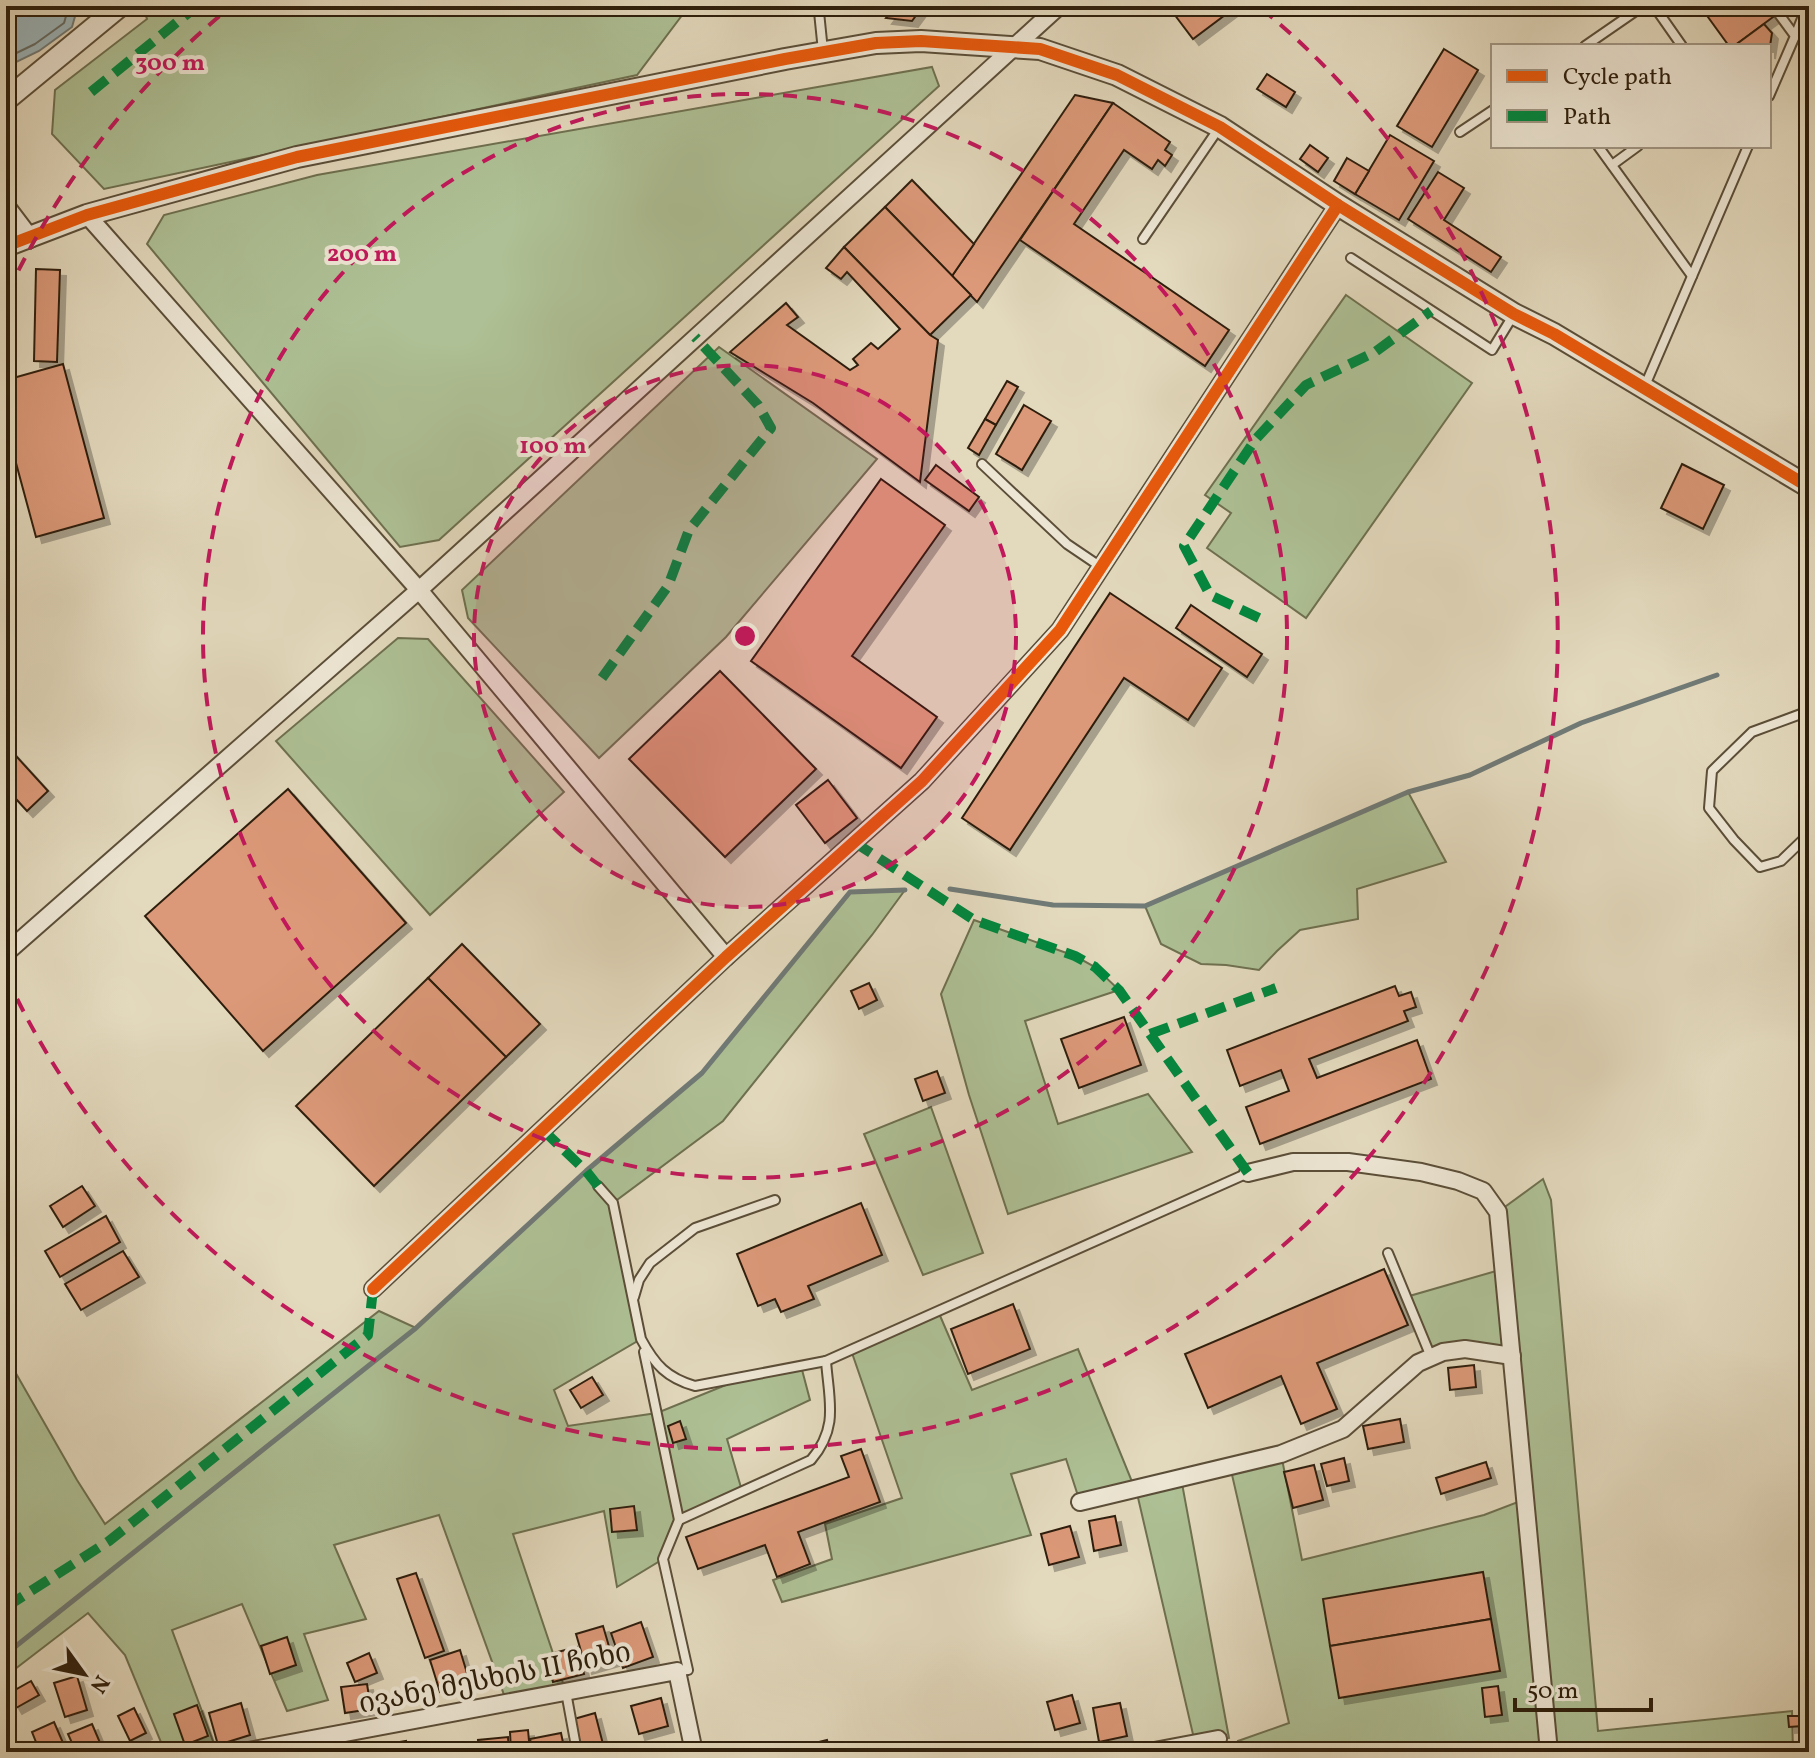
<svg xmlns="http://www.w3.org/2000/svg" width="1815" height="1758" font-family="Vollkorn,'Noto Serif Georgian',serif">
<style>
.green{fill:#aec095;stroke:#6e7050;stroke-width:2}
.water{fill:#9cb7bd;stroke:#707a76;stroke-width:2}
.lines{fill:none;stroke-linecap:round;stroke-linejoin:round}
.shore{stroke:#656b64;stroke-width:2}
.stream{stroke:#707a76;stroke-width:5}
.building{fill:#dc9979;stroke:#2e1f0c;stroke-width:2;filter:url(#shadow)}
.service-casing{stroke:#5b4e38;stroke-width:12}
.minor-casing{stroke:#5b4e38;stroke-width:20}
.tertiary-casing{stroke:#5b4e38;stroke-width:24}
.service{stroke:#ede6d4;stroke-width:8}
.minor{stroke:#ede6d4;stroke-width:16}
.tertiary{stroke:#ede6d4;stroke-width:20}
.quiet{stroke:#00873e;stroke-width:10;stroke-dasharray:20 10;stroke-linecap:butt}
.cycleway-casing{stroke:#ede6d4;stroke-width:17}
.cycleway{stroke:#e8590c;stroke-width:12}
.ring{fill:none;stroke:#c2185b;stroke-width:4;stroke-dasharray:14 10}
.labels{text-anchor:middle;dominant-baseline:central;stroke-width:8;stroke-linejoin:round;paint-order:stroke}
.street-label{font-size:28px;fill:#2e1f0c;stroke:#ede6d4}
.centre{fill:#c2185b;stroke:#ede6d4;stroke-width:4}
.ring-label{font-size:24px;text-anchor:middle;font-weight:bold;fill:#c2185b;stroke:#ede6d4;stroke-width:8;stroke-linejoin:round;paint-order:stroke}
</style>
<defs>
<filter id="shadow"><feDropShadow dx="6" dy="6" stdDeviation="0" flood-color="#0004"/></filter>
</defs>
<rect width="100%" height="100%" fill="#e3d9bd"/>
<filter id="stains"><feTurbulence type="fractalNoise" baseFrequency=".0025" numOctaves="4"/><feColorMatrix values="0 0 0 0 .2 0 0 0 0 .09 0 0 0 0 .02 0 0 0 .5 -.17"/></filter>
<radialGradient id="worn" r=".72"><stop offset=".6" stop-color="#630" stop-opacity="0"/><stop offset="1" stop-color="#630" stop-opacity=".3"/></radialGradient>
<!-- green -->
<g class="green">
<polygon points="150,6 689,6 637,75 104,189 52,134 55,90 147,19 145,13"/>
<polygon points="932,67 939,86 439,540 400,547 147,244 164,215 317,175"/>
<polygon points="1346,295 1472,383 1306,618 1207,548 1231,513 1205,495"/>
<polygon points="719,347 877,459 726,637 599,758 468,618 462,590"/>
<polygon points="398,638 428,639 564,792 430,915 276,741"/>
<polygon points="1408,792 1446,862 1357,889 1358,919 1300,930 1277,951 1259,970 1226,965 1201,964 1161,944 1145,906"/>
<polygon points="905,890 872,935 723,1121 613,1203 641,1339 554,1390 568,1426 657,1413 748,1376 801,1366 810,1400 727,1439 742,1491 680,1520 663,1559 617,1587 604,1511 513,1534 566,1692 507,1703 439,1515 334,1545 366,1619 304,1634 328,1700 287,1711 242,1604 172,1630 217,1752 165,1752 125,1655 88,1613 6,1676 6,1356 77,1480 105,1524 379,1311 416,1328 586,1171 702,1073 850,892"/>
<polygon points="974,920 1075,956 1095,967 1119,990 1025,1021 1058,1124 1148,1094 1192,1152 1008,1214 969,1095 941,994"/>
<polygon points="931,1107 983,1253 923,1275 864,1134"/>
<polygon points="1543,1179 1551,1200 1598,1731 1792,1711 1793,1752 1549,1752 1547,1744 1488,1752 1240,1752 1238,1741 1289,1723 1230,1466 1281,1454 1302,1560 1484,1515 1526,1499 1512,1356 1431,1357 1406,1297 1503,1269 1498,1212"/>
<polygon points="938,1311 972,1390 1078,1349 1135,1489 1181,1478 1229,1738 1195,1743 1136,1489 1080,1502 1066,1459 1011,1474 1031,1535 782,1602 773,1580 832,1559 825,1524 902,1498 851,1350"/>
</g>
<!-- water -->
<polygon class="water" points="6,6 78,6 72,27 39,51 6,67"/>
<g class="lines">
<!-- shore -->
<polyline class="shore" points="6,58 35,44 64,23 69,6"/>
<!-- stream -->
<g class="stream">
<polyline points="950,889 1053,905 1145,906 1408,792 1470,775 1581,723 1717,675"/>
<polyline points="6,1654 416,1328 586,1171 702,1073 850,892 905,890"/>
</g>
</g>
<!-- building -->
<g class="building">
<polygon points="895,6 923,6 912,21 886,18"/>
<polygon points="1176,6 1237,6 1193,39 1171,10"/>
<polygon points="1700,6 1766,6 1773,17 1734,46 1729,46"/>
<polygon points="1764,24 1772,33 1769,53 1769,46 1734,46"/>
<polygon points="1444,49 1478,70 1432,147 1397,126"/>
<polygon points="1267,74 1295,92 1286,107 1257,89"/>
<polygon points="1075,95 1113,103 977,302 952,276"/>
<polygon points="1113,103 1170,142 1165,150 1172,155 1165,166 1158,160 1152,169 1124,150 1074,224 1229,330 1205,366 1020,240"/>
<polygon points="1390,135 1434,161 1399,220 1355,194"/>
<polygon points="1310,145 1328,158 1318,172 1300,159"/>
<polygon points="1347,158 1369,171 1355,194 1334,181"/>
<polygon points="1438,172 1464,188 1444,220 1501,257 1491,272 1408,219"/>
<polygon points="912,180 974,244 952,276 885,207"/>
<polygon points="885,207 971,295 930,335 844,247"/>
<polygon points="844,247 930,335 938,340 920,482 813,403 730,352 786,303 798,317 787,325 850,370 858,365 853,359 871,343 878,349 900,329 847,272 841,279 826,268"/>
<polygon points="36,269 60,270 57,362 34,361"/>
<polygon points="63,364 104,518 36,537 6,426 6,380"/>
<polygon points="1007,381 1018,387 996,425 985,419"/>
<polygon points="1024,405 1051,421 1022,470 996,454"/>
<polygon points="985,419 996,425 979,455 968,448"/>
<polygon points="1682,464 1724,485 1703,529 1661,508"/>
<polygon points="936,465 979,497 969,511 925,480"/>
<polygon points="881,479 945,525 852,656 937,717 901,768 751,661"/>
<polygon points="1110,593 1222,668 1188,720 1124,678 1010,850 962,818"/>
<polygon points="1191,605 1262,654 1247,677 1176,628"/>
<polygon points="1809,646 1809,669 1801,649"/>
<polygon points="720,671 816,769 725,857 629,759"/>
<polygon points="6,745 48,791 27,811 6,788"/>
<polygon points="828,780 857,818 825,843 796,805"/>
<polygon points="288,789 406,923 263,1051 145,916"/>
<polygon points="462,944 540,1024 506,1057 428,978"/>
<polygon points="428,978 506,1057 374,1186 296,1106"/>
<polygon points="869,983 877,1000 859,1009 851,991"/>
<polygon points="1395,986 1399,996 1411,992 1416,1007 1404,1011 1408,1021 1309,1059 1317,1078 1417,1040 1431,1079 1260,1144 1246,1107 1289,1091 1281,1070 1240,1086 1227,1050"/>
<polygon points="1124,1017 1141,1065 1079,1088 1061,1039"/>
<polygon points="937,1071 945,1093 923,1101 915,1079"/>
<polygon points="82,1186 95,1206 63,1227 50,1206"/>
<polygon points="861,1203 882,1255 808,1286 814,1299 781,1312 775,1299 758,1306 737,1254"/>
<polygon points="106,1216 120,1242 60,1277 45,1251"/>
<polygon points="123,1251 139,1277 81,1310 65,1284"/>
<polygon points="1384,1269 1408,1325 1317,1363 1337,1409 1301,1424 1281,1376 1208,1408 1185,1354"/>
<polygon points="1013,1304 1030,1349 968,1374 951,1329"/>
<polygon points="1474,1365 1476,1387 1450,1390 1448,1368"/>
<polygon points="592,1377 603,1395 581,1408 570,1390"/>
<polygon points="1400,1419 1404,1442 1368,1449 1363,1426"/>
<polygon points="680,1421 686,1439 673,1443 668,1426"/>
<polygon points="861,1449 880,1502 798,1532 810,1564 777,1577 765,1545 698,1569 686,1537 849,1477 841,1456"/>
<polygon points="1344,1458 1349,1481 1327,1486 1321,1464"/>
<polygon points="1486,1462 1491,1478 1441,1494 1436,1478"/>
<polygon points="1314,1465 1323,1500 1293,1508 1284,1472"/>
<polygon points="634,1506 637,1530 612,1532 610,1509"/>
<polygon points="1115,1516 1121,1545 1094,1551 1089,1521"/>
<polygon points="1070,1526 1079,1557 1049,1565 1041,1534"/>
<polygon points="1483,1572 1491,1619 1330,1646 1323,1599"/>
<polygon points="416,1573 444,1651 425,1658 397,1579"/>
<polygon points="1491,1619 1500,1671 1339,1698 1330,1646"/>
<polygon points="641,1622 653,1657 623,1668 611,1633"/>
<polygon points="603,1626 613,1660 586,1668 576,1634"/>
<polygon points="287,1637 296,1665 270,1674 261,1646"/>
<polygon points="577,1647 584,1674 553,1682 546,1655"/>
<polygon points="460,1650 470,1683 440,1692 430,1660"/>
<polygon points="369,1653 377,1673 355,1682 347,1663"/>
<polygon points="77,1676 87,1710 65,1717 54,1683"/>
<polygon points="31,1681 39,1695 16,1708 8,1694"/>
<polygon points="367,1684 371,1709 345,1713 341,1687"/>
<polygon points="1498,1686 1502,1715 1485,1717 1482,1688"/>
<polygon points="1072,1695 1080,1723 1055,1730 1047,1702"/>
<polygon points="661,1698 668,1726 639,1734 631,1706"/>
<polygon points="241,1703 250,1735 218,1745 209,1713"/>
<polygon points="1120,1703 1127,1736 1099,1742 1093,1708"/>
<polygon points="197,1705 208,1736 185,1745 174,1714"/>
<polygon points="134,1708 146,1733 130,1741 118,1716"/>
<polygon points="595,1713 603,1744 582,1750 574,1719"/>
<polygon points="1788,1716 1803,1716 1803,1726 1789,1727"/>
<polygon points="54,1722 67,1752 40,1752 32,1732"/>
<polygon points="92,1724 104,1752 76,1752 68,1734"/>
<polygon points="528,1730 530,1752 511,1752 510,1732"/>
<polygon points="561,1733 565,1752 533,1752 530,1739"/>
<polygon points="508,1737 509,1752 479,1752 478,1740"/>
<polygon points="827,1740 830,1752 805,1752 803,1746"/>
<polygon points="406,1741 407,1752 377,1752 376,1746"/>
</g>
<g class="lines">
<!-- service casing -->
<g class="service-casing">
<g id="service">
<polyline points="1654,6 1682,46"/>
<polyline points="1795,36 1807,6"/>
<polyline points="1585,46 1643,6"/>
<polyline points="823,51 819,12 824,6"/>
<polyline points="1769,96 1795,36 1773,6"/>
<polyline points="1460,132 1493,110"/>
<polyline points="1598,146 1692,276"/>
<polyline points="1612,165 1638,146"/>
<polyline points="1143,239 1219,128"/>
<polyline points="1351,258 1492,350 1514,314"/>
<polyline points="1644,388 1748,146"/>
<polyline points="982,464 1067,544 1101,567"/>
<polyline points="1809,711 1752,732 1712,771 1709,808 1734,840 1760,867 1781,861 1809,834"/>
<path d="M 598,1186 L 613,1203 L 641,1339 C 655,1365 667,1378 695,1386 L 826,1361 L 1248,1173"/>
<polyline points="1388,1253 1431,1357"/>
<polyline points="634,1297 639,1280 650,1263 695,1228 775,1200"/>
<polyline points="644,1352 679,1520 663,1559 688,1670 678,1671"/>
<path d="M 679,1520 L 811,1460 C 839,1427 829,1401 826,1361"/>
<polyline points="566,1692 577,1752"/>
</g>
</g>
<!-- minor casing -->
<g class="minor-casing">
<g id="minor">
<polyline points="87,215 419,590 726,957"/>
<polyline points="6,953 419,590 1059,6"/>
<polyline points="1248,1173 1293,1162 1348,1162 1421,1172 1458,1181 1483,1191 1498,1212 1549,1752"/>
<polyline points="373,1289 726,957 922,781 1060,630 1338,205"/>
<polyline points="1080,1502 1281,1454 1343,1429 1418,1363 1443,1352 1465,1349 1512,1356"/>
<polyline points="243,1752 677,1671 694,1752"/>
<polyline points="1149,1752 1218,1739"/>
</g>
</g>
<!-- tertiary casing -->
<g class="tertiary-casing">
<g id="tertiary">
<polyline points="6,100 120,6"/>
<polyline points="6,209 28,238"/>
<polyline points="6,246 87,215 297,157 785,59 876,43 921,41 1040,49 1117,75 1220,127 1338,205 1514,314 1554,334 1809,487"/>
</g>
</g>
<!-- service -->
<use href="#service" class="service"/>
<!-- minor -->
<use href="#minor" class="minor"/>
<!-- tertiary -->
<use href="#tertiary" class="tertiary"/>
<!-- quiet -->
<g class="quiet">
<polyline points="91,92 197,6"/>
<polyline points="1259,618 1210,595 1184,546 1255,440 1306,385 1375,352 1431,311"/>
<polyline points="602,678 668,586 689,530 771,428 758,405 695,337"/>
<polyline points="854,842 974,920 1075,956 1095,967 1119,990 1248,1173"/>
<polyline points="1150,1034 1276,988"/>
<polyline points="543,1130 586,1171 598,1186"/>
<polyline points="6,1607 109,1541 368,1335 373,1289"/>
</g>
<!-- cycleway casing -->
<g class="cycleway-casing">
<g id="cycleway">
<polyline points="6,246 87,215 297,157 785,59 876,43 921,41 1040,49 1117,75 1220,127 1338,205 1514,314 1554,334 1809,487"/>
<polyline points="373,1289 726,957 922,781 1060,630 1338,205"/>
</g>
</g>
<!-- cycleway -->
<use href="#cycleway" class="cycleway"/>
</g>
<!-- distance rings -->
<circle cx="745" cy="636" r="271" fill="#c2185b" fill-opacity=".12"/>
<g class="ring">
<circle cx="745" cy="636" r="271"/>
<circle cx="745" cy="636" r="542"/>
<path d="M8 292A813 813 0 0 1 228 9M1262 9A813 813 0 1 1 8 980"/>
</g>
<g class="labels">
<!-- street labels -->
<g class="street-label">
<text transform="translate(495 1679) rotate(-11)">ივანე მესხის II ჩიხი</text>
</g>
</g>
<circle cx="745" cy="636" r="12" class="centre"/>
<g class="ring-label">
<text x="170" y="70">300 m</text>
<text x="362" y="261">200 m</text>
<text x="553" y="453">100 m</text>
</g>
<!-- margin -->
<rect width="1815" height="1758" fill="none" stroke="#e3d9bd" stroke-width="32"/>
<rect x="8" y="8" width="1799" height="1742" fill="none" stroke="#2e1f0c" stroke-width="4"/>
<rect x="16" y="16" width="1783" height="1726" fill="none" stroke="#2e1f0c" stroke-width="2"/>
<!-- legend -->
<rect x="1491" y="44" width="280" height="104" fill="#ede6d4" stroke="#a19684" stroke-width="2"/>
<rect x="1507" y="70" width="40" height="12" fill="#e8590c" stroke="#a19684" stroke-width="2"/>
<text x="1563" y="84" font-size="24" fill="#2e1f0c">Cycle path</text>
<rect x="1507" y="110" width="40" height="12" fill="#00873e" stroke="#a19684" stroke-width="2"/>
<text x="1563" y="124" font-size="24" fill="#2e1f0c">Path</text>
<!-- north arrow -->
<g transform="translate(84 1674) rotate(123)" stroke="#ede6d4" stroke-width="6" paint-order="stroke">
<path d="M0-6L14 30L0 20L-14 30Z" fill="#2e1f0c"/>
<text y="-12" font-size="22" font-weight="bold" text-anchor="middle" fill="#2e1f0c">N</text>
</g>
<!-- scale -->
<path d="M1515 1698v12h136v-12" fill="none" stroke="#2e1f0c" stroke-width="4"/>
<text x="1527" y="1698" font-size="24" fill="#2e1f0c" stroke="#ede6d4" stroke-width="6" paint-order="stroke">50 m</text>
<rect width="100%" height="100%" filter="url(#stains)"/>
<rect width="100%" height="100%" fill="url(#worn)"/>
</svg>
